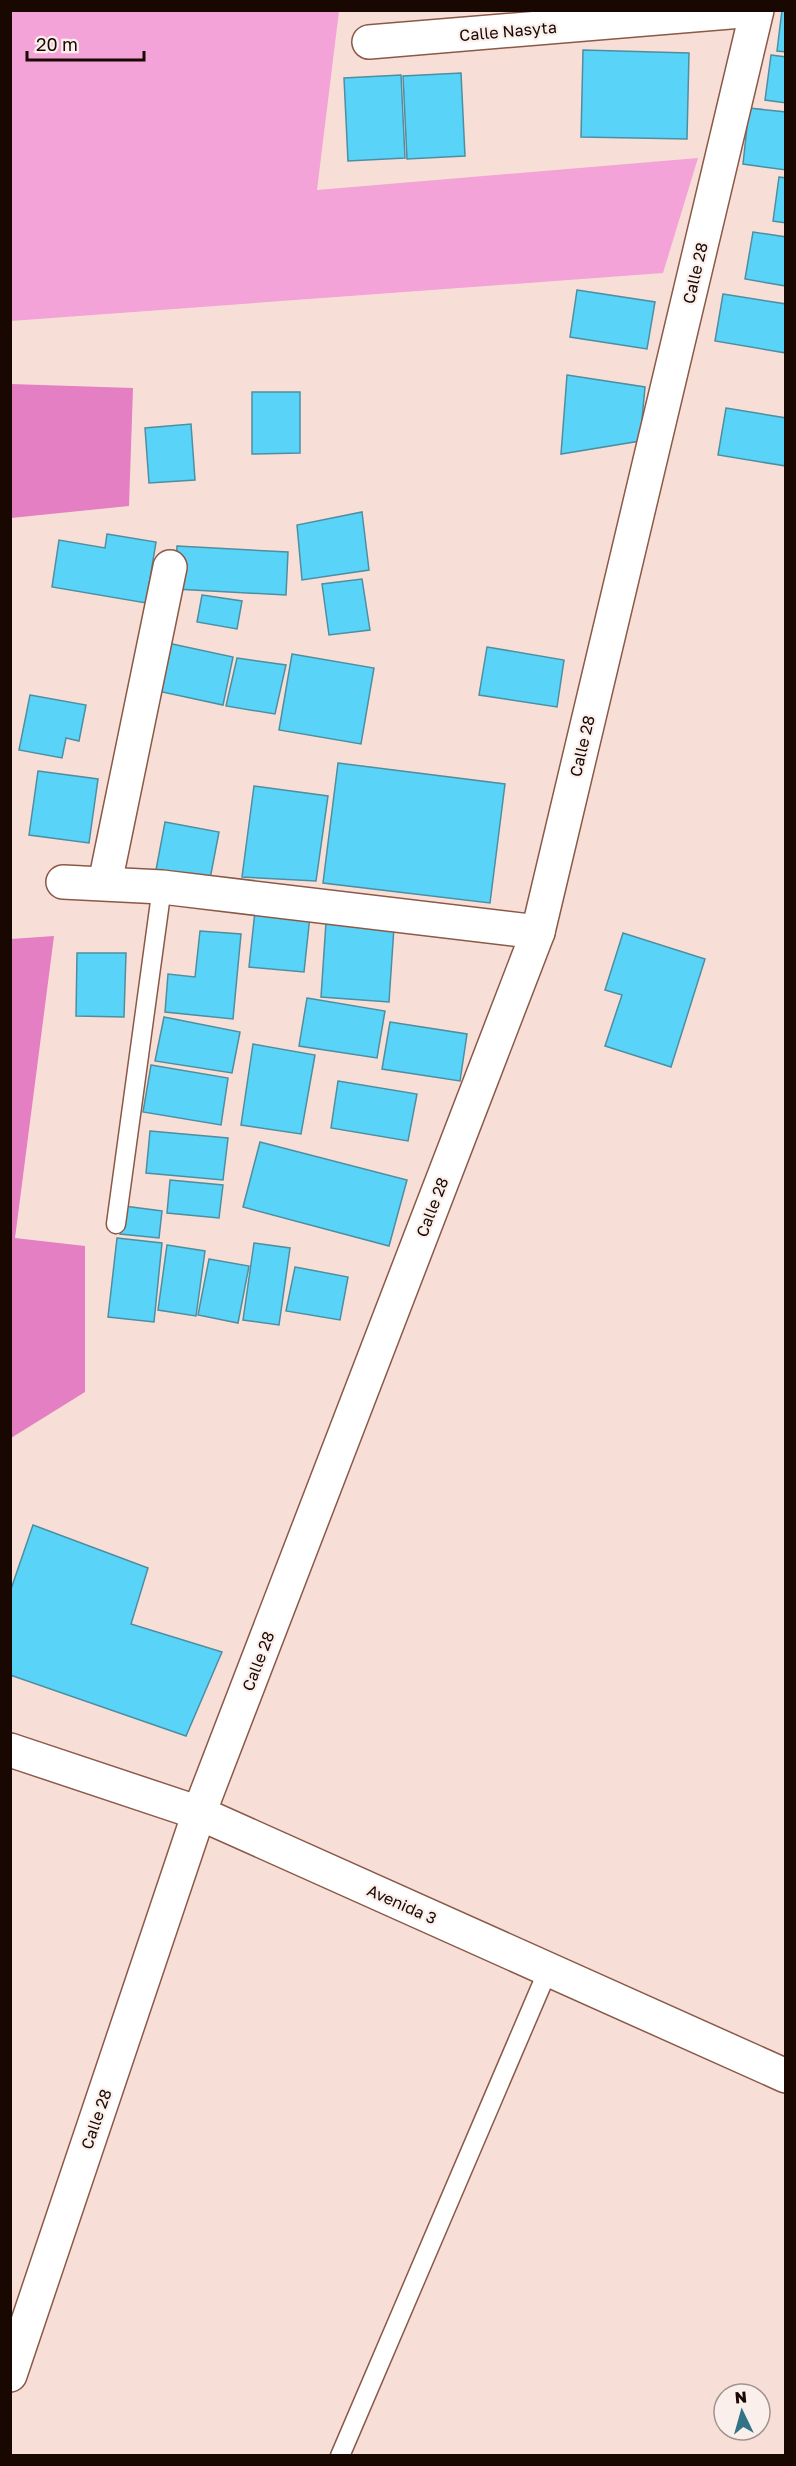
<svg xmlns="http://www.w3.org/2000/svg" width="796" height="2466" font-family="'Golos Text',sans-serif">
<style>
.green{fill:#f3a3d8}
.forest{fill:#e47fc4}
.building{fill:#59d4f8;stroke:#4e8ea1;stroke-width:1.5}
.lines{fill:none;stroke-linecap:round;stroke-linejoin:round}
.service-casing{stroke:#8b5947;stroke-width:21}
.minor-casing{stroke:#8b5947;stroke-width:36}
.tertiary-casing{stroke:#8b5947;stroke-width:36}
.service{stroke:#fff;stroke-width:18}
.minor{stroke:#fff;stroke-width:33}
.tertiary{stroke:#fff;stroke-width:33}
.labels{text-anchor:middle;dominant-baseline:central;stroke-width:4.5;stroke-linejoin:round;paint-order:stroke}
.street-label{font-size:16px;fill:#190702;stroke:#fbefeb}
</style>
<rect width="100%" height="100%" fill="#f7dfd7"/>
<!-- green -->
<polygon class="green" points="11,10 339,11 317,190 698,158 663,273 11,321"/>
<!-- forest -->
<g class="forest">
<polygon points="11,384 133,388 129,506 11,518"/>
<polygon points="54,936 15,1238 85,1246 85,1392 11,1438 11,939"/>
</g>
<!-- building -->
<g class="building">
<polygon points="782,10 786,10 786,52 777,51"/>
<polygon points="583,50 689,53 687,139 581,137"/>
<polygon points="771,55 786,57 786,103 765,100"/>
<polygon points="461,73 465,156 407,159 403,76"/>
<polygon points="401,75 405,158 348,161 344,78"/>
<polygon points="749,108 786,112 786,170 743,164"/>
<polygon points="779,177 786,178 786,223 773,221"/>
<polygon points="753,232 786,237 786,286 745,279"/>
<polygon points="577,290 655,302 647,349 570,337"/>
<polygon points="723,294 786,304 786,353 715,341"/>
<polygon points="567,375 645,387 640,441 561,454"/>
<polygon points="252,392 300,392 300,453 252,454"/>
<polygon points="726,408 786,418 786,466 718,455"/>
<polygon points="191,424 195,480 149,483 145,428"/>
<polygon points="362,512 369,570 302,580 297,525"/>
<polygon points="107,534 156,542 146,603 52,587 59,540 105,548"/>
<polygon points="177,546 288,552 286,595 175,589"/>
<polygon points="362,579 370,630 329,635 322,584"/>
<polygon points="202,595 242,601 237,629 197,622"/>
<polygon points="163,642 233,657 223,705 153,690"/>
<polygon points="487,647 564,660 557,707 479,695"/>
<polygon points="292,654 374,668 361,744 279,730"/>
<polygon points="237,658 286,665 275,714 226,706"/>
<polygon points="30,695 86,705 79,741 66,738 62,758 19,750"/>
<polygon points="338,763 505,784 490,903 323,883"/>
<polygon points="38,771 98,779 89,843 29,835"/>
<polygon points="254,786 328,796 316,881 242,877"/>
<polygon points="165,822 219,832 210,879 156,870"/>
<polygon points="255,911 310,916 304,972 249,967"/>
<polygon points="326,922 394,927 389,1002 321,997"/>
<polygon points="200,931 241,934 233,1019 165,1012 168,974 195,977"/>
<polygon points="623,933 705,959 671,1067 605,1046 622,995 605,990"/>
<polygon points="77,953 126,953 124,1017 76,1016"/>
<polygon points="307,998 385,1011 377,1058 299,1046"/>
<polygon points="164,1017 240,1032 232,1073 155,1061"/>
<polygon points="390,1022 467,1034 460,1081 382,1069"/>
<polygon points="253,1044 315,1055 301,1134 241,1125"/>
<polygon points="151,1065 228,1078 221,1125 143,1112"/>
<polygon points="338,1081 417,1094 408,1141 331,1128"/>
<polygon points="150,1131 228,1138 223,1180 146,1173"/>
<polygon points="260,1142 407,1180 389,1246 243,1207"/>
<polygon points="170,1180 223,1185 219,1218 167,1213"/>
<polygon points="124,1206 162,1211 159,1238 120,1234"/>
<polygon points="117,1238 162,1243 154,1322 108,1317"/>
<polygon points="254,1243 290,1248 279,1325 243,1320"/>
<polygon points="167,1245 205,1251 196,1316 158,1310"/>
<polygon points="209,1259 249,1266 238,1323 198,1315"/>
<polygon points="295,1267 348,1277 340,1320 286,1311"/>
<polygon points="33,1525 148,1568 131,1624 222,1652 186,1736 10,1675 10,1592"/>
</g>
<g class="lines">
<!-- service casing -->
<g class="service-casing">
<g id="service">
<polyline points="116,1224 162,887"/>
<polyline points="340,2456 548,1970"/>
</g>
</g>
<!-- minor casing -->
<g class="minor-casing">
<g id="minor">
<polyline points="369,42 754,10"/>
<polyline points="63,882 162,887 538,932"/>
<polyline points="105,883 170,567"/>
<polyline points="10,2375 199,1813 538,932 757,10"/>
</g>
</g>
<!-- tertiary casing -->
<g class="tertiary-casing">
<polyline id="tertiary" points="10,1750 199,1813 786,2076"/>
</g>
<!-- service -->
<use href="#service" class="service"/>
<!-- minor -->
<use href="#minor" class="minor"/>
<!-- tertiary -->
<use href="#tertiary" class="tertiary"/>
</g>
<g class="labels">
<!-- street labels -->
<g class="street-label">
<text transform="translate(508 31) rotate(-5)">Calle Nasyta</text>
<text transform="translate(695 273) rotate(-77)">Calle 28</text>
<text transform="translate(582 746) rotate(-77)">Calle 28</text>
<text transform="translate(432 1207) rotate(-69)">Calle 28</text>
<text transform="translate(258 1661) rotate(-69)">Calle 28</text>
<text transform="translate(402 1904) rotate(24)">Avenida 3</text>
<text transform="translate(96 2119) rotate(-71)">Calle 28</text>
</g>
</g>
<!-- border -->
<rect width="796" height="2466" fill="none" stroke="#190702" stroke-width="24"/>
<!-- north arrow -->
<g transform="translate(742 2412) rotate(355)"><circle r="28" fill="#fbefeb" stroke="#a1928e" stroke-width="1.5"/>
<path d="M0-4.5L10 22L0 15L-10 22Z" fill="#327386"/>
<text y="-9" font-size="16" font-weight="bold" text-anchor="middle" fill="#190702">N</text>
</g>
<!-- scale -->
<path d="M27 51v9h117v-9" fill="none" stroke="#190702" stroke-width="3"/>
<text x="36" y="51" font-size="18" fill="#190702" stroke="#fbefeb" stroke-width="4.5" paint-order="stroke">20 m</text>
</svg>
